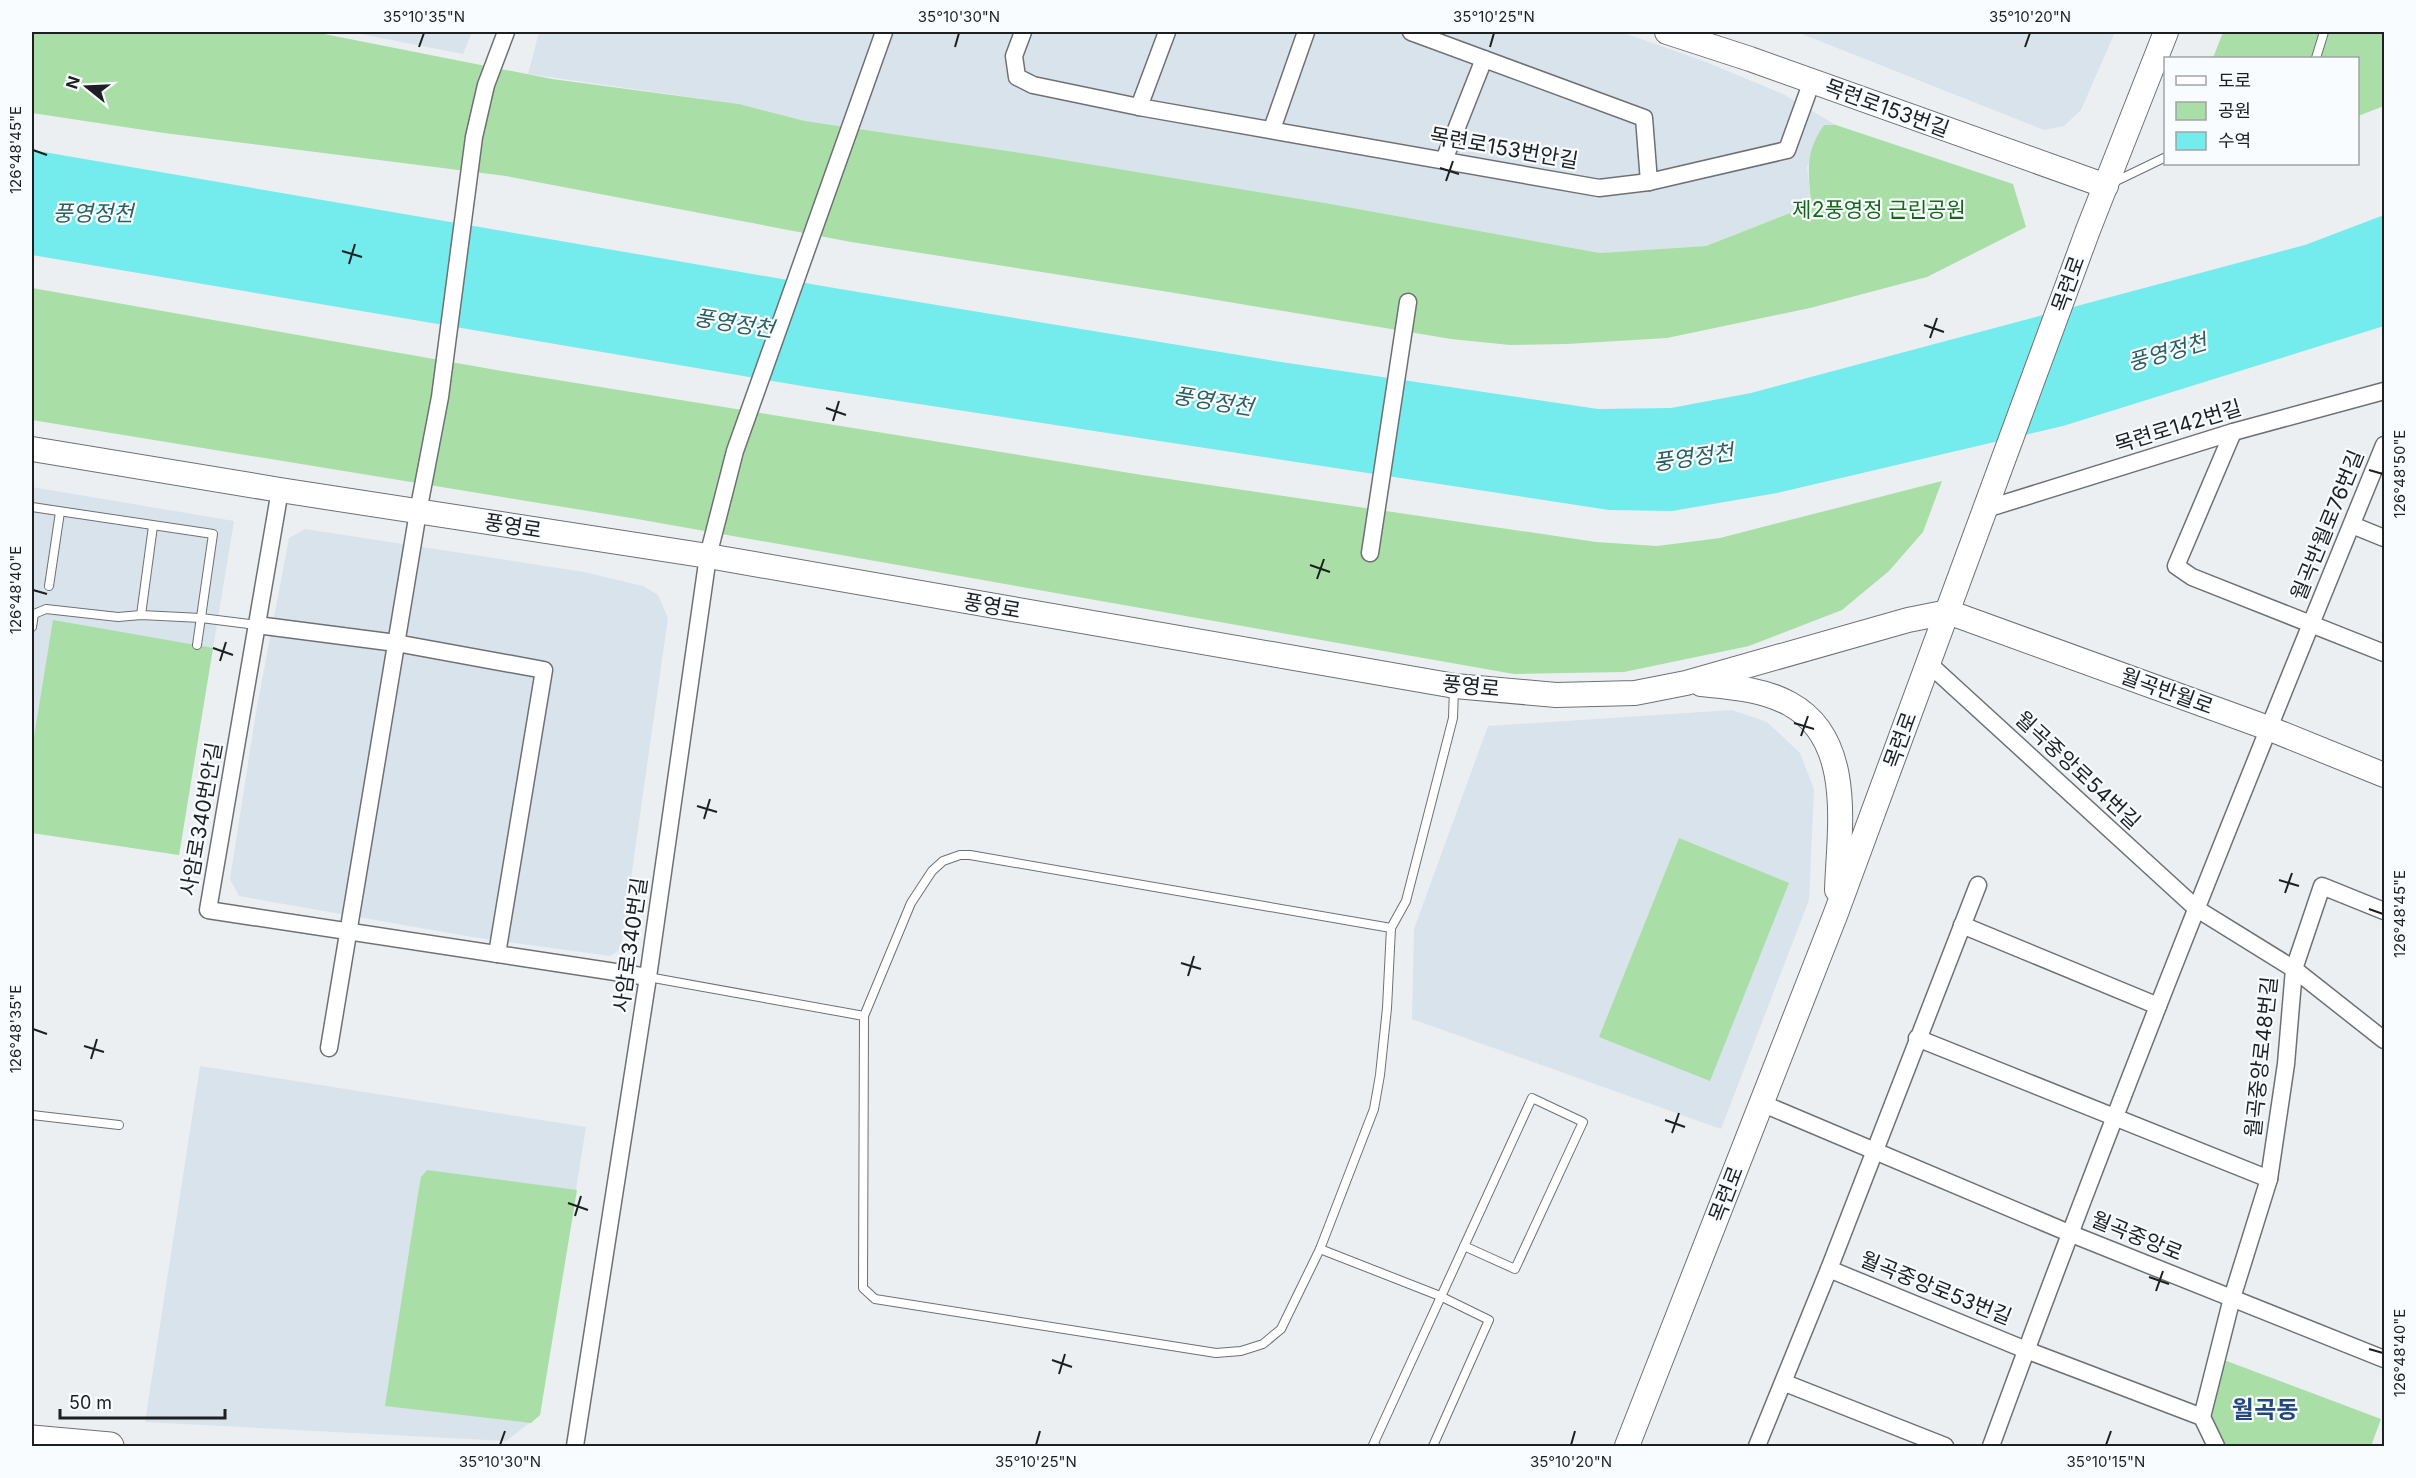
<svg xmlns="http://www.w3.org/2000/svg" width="2416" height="1478" font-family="Inter,'Noto Sans KR',sans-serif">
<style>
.built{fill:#d9e3ec}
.green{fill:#a9dfa6}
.water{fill:#74ebec}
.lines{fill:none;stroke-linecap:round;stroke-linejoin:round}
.lane-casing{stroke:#6e7174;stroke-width:10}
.street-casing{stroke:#6e7174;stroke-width:19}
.secondary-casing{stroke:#6e7174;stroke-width:26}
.primary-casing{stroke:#6e7174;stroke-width:29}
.lane{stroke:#fff;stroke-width:8}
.street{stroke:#fff;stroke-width:16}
.secondary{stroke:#fff;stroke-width:24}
.primary{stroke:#fff;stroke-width:27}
.ticks{fill:none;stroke:#1d1f20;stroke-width:2}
.labels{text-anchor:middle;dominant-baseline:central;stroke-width:4.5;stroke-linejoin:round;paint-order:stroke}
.street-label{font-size:21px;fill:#1d1f20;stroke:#f9fcff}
.park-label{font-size:21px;fill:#156817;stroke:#f9fcff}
.water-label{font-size:22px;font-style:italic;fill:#2b5f5f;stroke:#f9fcff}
.quarter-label{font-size:24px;font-weight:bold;fill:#23477d;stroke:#f9fcff}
.neatline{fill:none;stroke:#1d1f20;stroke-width:2}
.ticks-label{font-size:15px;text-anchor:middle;fill:#1d1f20}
</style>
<rect width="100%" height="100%" fill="#ebeff2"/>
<!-- built -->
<g class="built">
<polygon points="350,32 472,32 463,54"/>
<polygon points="539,32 1621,32 1706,62 1783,94 1836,125 1824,125 1807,167 1811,201 1803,208 1706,246 1600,253 1325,203 1034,155 805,121 739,104 528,74"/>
<polygon points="1797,32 2115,32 2081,110 2064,126 2044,130"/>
<polygon points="32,487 234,521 179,855 32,833"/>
<polygon points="305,529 584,572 643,586 658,595 668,618 621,949 610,956 472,937 239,896 230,879 256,712 289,538"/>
<polygon points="1732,710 1767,722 1800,753 1814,789 1809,900 1721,1129 1412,1019 1414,929 1488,726"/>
<polygon points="200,1066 586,1127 540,1415 506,1441 145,1422"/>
</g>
<!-- green -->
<g class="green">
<path d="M 32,32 L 314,32 L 552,79 L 739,104 L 805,121 L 1034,155 L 1325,203 L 1600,253 L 1706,246 L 1803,208 L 1811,201 C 1808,171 1805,152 1824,125 L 1836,125 L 2013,184 L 2026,227 L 1927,277 L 1810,308 L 1667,338 L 1567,344 L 1510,345 L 1451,339 L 1175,293 L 851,242 L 506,176 L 164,133 L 32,113 Z"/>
<polygon points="2223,32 2384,32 2384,106 2358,116 2358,58 2213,58"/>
<polygon points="32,288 502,371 1142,475 1596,542 1657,546 1720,538 1942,481 1923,532 1889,571 1842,610 1749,646 1624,672 1514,674 637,519 32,420"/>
<polygon points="53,620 213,648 179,855 32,833 32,749"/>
<polygon points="1679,838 1789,883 1710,1081 1599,1037"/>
<polygon points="427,1170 577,1190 540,1415 531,1423 385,1406 418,1194 421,1177"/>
<polygon points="2224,1360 2381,1419 2371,1446 2222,1446 2209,1415"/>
</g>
<!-- water -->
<polygon class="water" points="32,150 840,289 1281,362 1598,409 1671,408 1751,393 2305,245 2384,215 2384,326 2063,426 1777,493 1672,511 1609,510 808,387 32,255"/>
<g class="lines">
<!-- lane casing -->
<g class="lane-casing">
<g id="lane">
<polyline points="2316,58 2324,32"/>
<polyline points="2112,183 2166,157"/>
<polyline points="32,507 213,534 197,645"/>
<polyline points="49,586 60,512"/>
<polyline points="141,615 153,526"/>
<polyline points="32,627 34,614 46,609 118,617 141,615 201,618 257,625"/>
<polyline points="1391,928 970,855 960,855 943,861 932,871 911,903 864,1016 863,1288 875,1299 1216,1353 1241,1351 1263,1344 1281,1329 1320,1249 1374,1109 1380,1075 1387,1008 1391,928 1406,901 1453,718 1454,688"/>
<polyline points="648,977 864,1016"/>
<polyline points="32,1115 119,1125"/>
<polyline points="1320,1249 1440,1296 1489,1320 1433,1446"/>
<polyline points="1376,1446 1373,1445 1532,1098 1583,1122 1515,1269 1464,1246"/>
</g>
</g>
<!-- street casing -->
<g class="street-casing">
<g id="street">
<polyline points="1023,32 1014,56 1017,77 1033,85 1139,107 1599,188 1649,182 1787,150 1812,81"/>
<polyline points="1411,32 1644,118 1649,182"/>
<polyline points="1139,107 1167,32"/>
<polyline points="1272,129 1306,32"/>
<polyline points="1444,160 1484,59"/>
<polyline points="2233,432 2176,566 2192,577 2384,653"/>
<polyline points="280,490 208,910 648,977"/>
<polyline points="1986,509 2233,432 2384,391"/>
<polyline points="2352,525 2384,538"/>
<polyline points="1370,553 1408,302"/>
<polyline points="257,625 396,643 544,670 497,954"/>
<polyline points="1928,663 2197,909 2294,969 2384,1040"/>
<polyline points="1962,925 2158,1006"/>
<polyline points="1917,1038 2269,1179"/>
<polyline points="329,1048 418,512 440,397 474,137 486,85 506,32"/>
<polyline points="1761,1103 2069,1233 2384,1359"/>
<polyline points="1829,1269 2026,1350 2202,1417"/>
<polyline points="1785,1383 1945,1446"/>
<polyline points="575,1446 648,977 708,556 735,451 884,32"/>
<polyline points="1757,1446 1829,1269 1978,885"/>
<path d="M 1991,1446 C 2114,1109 2248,777 2384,445"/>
<polyline points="2216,1446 2202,1417 2232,1298 2269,1179 2286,1064 2294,969 2322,886 2384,911"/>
</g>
</g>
<!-- secondary casing -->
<g class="secondary-casing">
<g id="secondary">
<polyline points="1667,32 1750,59 2106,186"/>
<polyline points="32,449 280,490 708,556 1455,686 1556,695 1635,693 1686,683 1908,620 1948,612 2268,728 2384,775"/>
<path d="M 1701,684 C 1731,687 1763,689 1790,704 C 1855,740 1839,829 1837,890"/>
<polyline points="1627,1446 1836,913 2088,230 2166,32"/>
</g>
</g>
<!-- primary casing -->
<g class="primary-casing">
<polyline id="primary" points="32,1439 110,1446"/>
</g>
<!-- lane -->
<use href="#lane" class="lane"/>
<!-- street -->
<use href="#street" class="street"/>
<!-- secondary -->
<use href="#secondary" class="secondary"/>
<!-- primary -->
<use href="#primary" class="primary"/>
</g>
<!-- ticks -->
<path class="ticks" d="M 419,47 L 424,33M 955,47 L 959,33M 1490,47 L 1494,33M 2025,47 L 2030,33M 33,150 L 47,155M 1440,168 L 1459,174M 1446,181 L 1453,161M 342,251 L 362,257M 349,264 L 355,244M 1924,325 L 1944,332M 1930,338 L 1937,318M 826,408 L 846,415M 833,421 L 839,401M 2369,470 L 2383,474M 1310,565 L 1330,572M 1317,579 L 1324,559M 33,590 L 47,594M 213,648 L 233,655M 220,661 L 226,642M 1794,723 L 1814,729M 1801,736 L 1808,716M 697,806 L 717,812M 704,819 L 710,799M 2279,880 L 2299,886M 2285,893 L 2292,873M 2369,909 L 2383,914M 1181,963 L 1201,969M 1188,976 L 1194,956M 33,1029 L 47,1034M 84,1046 L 104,1052M 91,1059 L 97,1039M 1665,1120 L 1685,1127M 1672,1133 L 1679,1113M 568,1203 L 588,1210M 575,1216 L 581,1196M 2149,1277 L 2169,1284M 2156,1291 L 2163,1271M 2369,1349 L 2383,1353M 1052,1360 L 1072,1367M 1059,1374 L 1065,1354M 500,1445 L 505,1431M 1036,1445 L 1040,1431M 1571,1445 L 1575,1431M 2106,1445 L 2111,1431"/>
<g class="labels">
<!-- street labels -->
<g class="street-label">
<text transform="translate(1887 108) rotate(20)">목련로153번길</text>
<text transform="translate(1504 148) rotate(10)">목련로153번안길</text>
<text transform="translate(2068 284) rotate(-70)">목련로</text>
<text transform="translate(2178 426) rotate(-17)">목련로142번길</text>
<text transform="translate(2327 525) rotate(-68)">월곡반월로76번길</text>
<text transform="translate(513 526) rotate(9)">풍영로</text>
<text transform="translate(992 606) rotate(10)">풍영로</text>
<text transform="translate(1471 686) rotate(6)">풍영로</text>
<text transform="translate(2167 691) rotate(20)">월곡반월로</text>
<text transform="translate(1900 740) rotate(-70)">목련로</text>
<text transform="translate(2078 770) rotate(43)">월곡중앙로54번길</text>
<text transform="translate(201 819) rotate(-80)">사암로340번안길</text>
<text transform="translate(630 945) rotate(-82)">사암로340번길</text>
<text transform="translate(2261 1057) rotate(-84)">월곡중앙로48번길</text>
<text transform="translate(1726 1194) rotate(-69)">목련로</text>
<text transform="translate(2137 1236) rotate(22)">월곡중앙로</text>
<text transform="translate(1936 1288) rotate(22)">월곡중앙로53번길</text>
</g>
<!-- park labels -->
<g class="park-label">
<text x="1879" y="209">제2풍영정 근린공원</text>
</g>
<!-- water labels -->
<g class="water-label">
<text x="93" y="213">풍영정천</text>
<text transform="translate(734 323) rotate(9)">풍영정천</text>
<text transform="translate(2167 352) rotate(-16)">풍영정천</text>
<text transform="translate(1213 401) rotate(9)">풍영정천</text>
<text transform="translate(1693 457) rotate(-8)">풍영정천</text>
</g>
<!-- quarter labels -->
<g class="quarter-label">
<text x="2265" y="1409">월곡동</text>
</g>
</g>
<!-- border -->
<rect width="2416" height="1478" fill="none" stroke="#f9fcff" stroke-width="66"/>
<!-- legend -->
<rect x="2164" y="57" width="195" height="108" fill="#f9fcff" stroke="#a1a4a6" stroke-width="1.5"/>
<rect x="2176" y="76" width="30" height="9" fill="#ffffff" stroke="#a1a4a6" stroke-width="1.5"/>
<text x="2218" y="87" font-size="18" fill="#1d1f20">도로</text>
<rect x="2176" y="102" width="30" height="18" fill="#a9dfa6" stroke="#a1a4a6" stroke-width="1.5"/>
<text x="2218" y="117" font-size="18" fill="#1d1f20">공원</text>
<rect x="2176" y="132" width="30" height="18" fill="#74ebec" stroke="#a1a4a6" stroke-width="1.5"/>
<text x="2218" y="147" font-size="18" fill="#1d1f20">수역</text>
<!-- north arrow -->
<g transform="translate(87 87) rotate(288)" stroke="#f9fcff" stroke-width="4.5" paint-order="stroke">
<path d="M0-4.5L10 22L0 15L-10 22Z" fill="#1d1f20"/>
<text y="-9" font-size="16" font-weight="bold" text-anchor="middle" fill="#1d1f20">N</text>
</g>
<!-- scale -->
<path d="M60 1409v9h165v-9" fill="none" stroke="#1d1f20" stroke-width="3"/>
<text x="69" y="1409" font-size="18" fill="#1d1f20" stroke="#f9fcff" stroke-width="4.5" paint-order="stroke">50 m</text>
<rect x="33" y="33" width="2350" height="1412" class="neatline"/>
<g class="ticks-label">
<text x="424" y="22">35°10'35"N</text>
<text x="959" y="22">35°10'30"N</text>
<text x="1494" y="22">35°10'25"N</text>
<text x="2030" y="22">35°10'20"N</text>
<text transform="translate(16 150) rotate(-90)" y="5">126°48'45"E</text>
<text transform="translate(2400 474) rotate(-90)" y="5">126°48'50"E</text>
<text transform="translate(16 590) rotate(-90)" y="5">126°48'40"E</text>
<text transform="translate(2400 914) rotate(-90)" y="5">126°48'45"E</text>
<text transform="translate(16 1029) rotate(-90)" y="5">126°48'35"E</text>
<text transform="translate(2400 1353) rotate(-90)" y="5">126°48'40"E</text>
<text x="500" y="1467">35°10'30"N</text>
<text x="1036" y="1467">35°10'25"N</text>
<text x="1571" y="1467">35°10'20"N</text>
<text x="2106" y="1467">35°10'15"N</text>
</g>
</svg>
